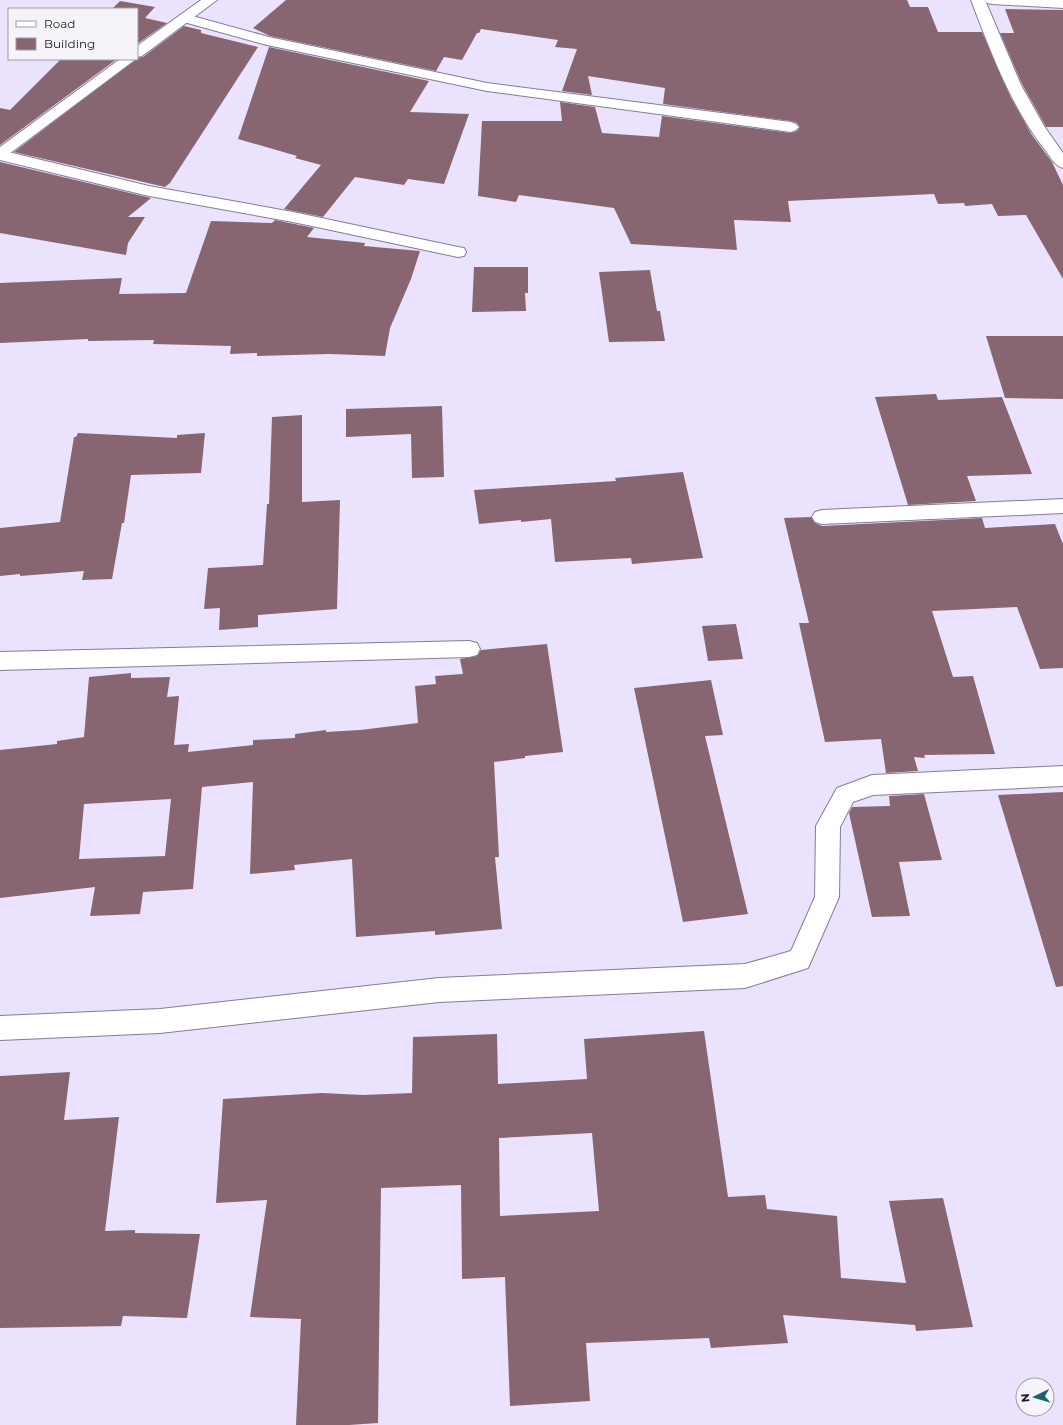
<svg xmlns="http://www.w3.org/2000/svg" width="1063" height="1425" font-family="Montserrat,sans-serif">
<style>
.building{fill:#876672;fill-rule:evenodd}
.lines{fill:none;stroke-linecap:round;stroke-linejoin:round}
.minor-casing{stroke:#857b99;stroke-width:2}
.major-casing{stroke:#857b99;stroke-width:2}
.minor{fill:#fff;fill-rule:evenodd}
.major{fill:#fff;fill-rule:evenodd}
</style>
<rect width="100%" height="100%" fill="#ebe3fd"/>
<!-- building -->
<g class="building">
<polygon points="286,0 907,0 910,7 928,7 938,32 982,32 1011,98 1032,135 1052,162 1063,185 1063,279 1026,215 998,216 992,204 965,206 964,203 938,204 934,194 788,201 791,222 734,220 737,250 631,244 614,208 519,195 516,202 478,196 482,121 562,121 560,102 595,107 602,133 659,137 662,116 791,133 797,131 800,127 797,123 791,121 663,104 665,88 588,76 592,95 562,91 577,49 555,47 558,40 481,29 479,33 477,33 462,60 444,57 436,71 270,36 253,28"/>
<polygon points="120,1 155,7 145,18 167,23 137,44 137,9 112,9"/>
<polygon points="1005,9 1063,10 1063,127 1046,127 1022,84 1000,33 1014,33"/>
<polygon points="184,26 201,30 201,33 258,47 170,183 165,187 14,152 137,58 143,57"/>
<polygon points="269,47 429,81 410,112 469,114 444,184 408,179 404,185 355,177 323,217 284,209 321,165 295,158 297,156 238,139"/>
<polygon points="61,59 117,59 0,145 0,108 10,110"/>
<polygon points="0,162 151,198 128,217 145,217 128,243 126,255 0,233"/>
<polygon points="275,220 314,228 307,237 365,243 364,246 420,251 411,279 390,328 385,356 329,354 257,356 257,353 230,354 231,346 153,344 154,340 88,341 88,339 0,343 0,283 122,278 119,294 186,293 211,221 272,223"/>
<polygon points="474,267 528,267 528,293 525,293 526,311 472,312"/>
<polygon points="650,270 657,311 660,311 665,341 609,342 599,272"/>
<polygon points="986,336 1063,336 1063,399 1005,398"/>
<polygon points="936,394 938,400 1002,397 1032,474 967,476 976,501 908,505 875,397"/>
<polygon points="442,406 444,477 412,478 411,434 346,437 346,409"/>
<polygon points="302,415 302,502 340,500 337,609 258,615 258,627 219,630 220,608 204,609 208,568 263,565 267,504 269,504 272,417"/>
<polygon points="78,433 177,438 177,435 205,433 201,473 131,475 124,523 122,523 112,579 82,580 84,571 20,576 20,574 0,576 0,528 60,522 74,437 76,437"/>
<polygon points="683,472 703,558 632,564 631,558 555,562 551,519 521,522 521,520 479,524 474,490 616,481 615,478"/>
<polygon points="811,517 815,523 822,526 982,518 985,528 1055,524 1063,544 1063,668 1040,669 1017,607 932,611 953,677 973,676 995,754 924,755 925,758 914,757 918,771 886,773 881,739 825,742 799,623 809,623 784,518"/>
<polygon points="736,624 743,659 708,661 702,626"/>
<path d="M 547,644 L 563,752 L 525,756 L 525,758 L 494,762 L 499,857 L 495,857 L 502,929 L 435,935 L 435,931 L 356,937 L 352,859 L 294,865 L 295,870 L 250,874 L 253,782 L 202,787 L 193,889 L 143,892 L 140,914 L 90,916 L 95,887 L 0,898 L 0,750 L 57,744 L 57,741 L 84,737 L 89,677 L 131,673 L 131,678 L 170,677 L 167,697 L 179,696 L 174,745 L 189,744 L 188,752 L 253,745 L 253,740 L 295,738 L 295,734 L 326,730 L 326,732 L 360,730 L 418,723 L 415,686 L 436,684 L 435,676 L 463,674 L 460,659 L 477,656 L 481,650 ZM 171,799 L 165,856 L 79,859 L 84,804 Z"/>
<polygon points="711,680 723,735 705,736 748,914 683,922 634,688"/>
<polygon points="1063,792 1063,986 1056,987 998,795"/>
<polygon points="924,794 942,860 899,862 910,916 872,917 849,813 852,807 890,806 889,796"/>
<path d="M 704,1031 L 728,1197 L 765,1195 L 767,1209 L 837,1216 L 841,1278 L 906,1283 L 889,1201 L 943,1198 L 973,1327 L 916,1331 L 915,1325 L 783,1315 L 788,1343 L 711,1348 L 709,1338 L 586,1343 L 590,1401 L 510,1406 L 505,1277 L 462,1279 L 461,1185 L 381,1188 L 378,1423 L 349,1425 L 296,1425 L 301,1319 L 250,1317 L 267,1200 L 216,1203 L 223,1099 L 322,1093 L 363,1095 L 412,1093 L 413,1037 L 497,1034 L 498,1084 L 587,1079 L 584,1039 ZM 592,1133 L 599,1211 L 500,1216 L 499,1138 Z"/>
<polygon points="70,1072 64,1120 119,1117 105,1231 135,1230 135,1233 200,1234 187,1318 123,1316 121,1326 0,1328 0,1076"/>
</g>
<g class="lines">
<!-- minor casing -->
<g class="minor-casing">
<g id="minor">
<path d="M 971,0 L 985,0 L 1021,85 L 1044,126 L 1063,153 L 1063,168 C 1055,166 1051,158 1046,151 C 1011,107 991,52 971,0 Z"/>
<polygon points="985,0 1063,0 1063,8 992,4 987,3"/>
<polygon points="185,14 269,37 487,83 791,122 796,124 799,127 796,130 791,132 487,91 267,45 180,21 178,18 180,15"/>
<polygon points="0,150 149,186 293,212 458,247 464,248 466,252 464,256 458,257 293,222 149,196 0,160"/>
<polygon points="1063,499 1063,513 822,524 815,522 812,517 815,512 822,510"/>
<polygon points="469,641 477,643 480,649 477,655 469,657 0,670 0,652"/>
<polygon points="1063,766 1063,786 873,795 853,802 840,827 839,897 808,968 745,988 439,1002 160,1033 0,1040 0,1016 160,1009 439,978 745,964 791,951 815,897 816,826 837,788 872,775"/>
</g>
</g>
<!-- major casing -->
<g class="major-casing">
<g id="major">
<polygon points="201,0 217,0 142,56 137,57 137,46"/>
<polygon points="120,59 136,59 5,157 0,159 0,147"/>
</g>
</g>
<!-- minor -->
<use href="#minor" class="minor"/>
<!-- major -->
<use href="#major" class="major"/>
</g>
<!-- legend -->
<rect x="8" y="8" width="130" height="52" fill="#f6f4fa" stroke="#9e9ca4"/>
<rect x="16" y="21" width="20" height="6" fill="#ffffff" stroke="#9e9ca4"/>
<text x="44" y="28" font-size="12" fill="#1b1723">Road</text>
<rect x="16" y="38" width="20" height="12" fill="#876672" stroke="#9e9ca4"/>
<text x="44" y="48" font-size="12" fill="#1b1723">Building</text>
<!-- north arrow -->
<g transform="translate(1035 1397) rotate(265)"><circle r="19" fill="#f6f4fa" stroke="#9e9ca4"/>
<path d="M0-3L7 15L0 10L-7 15Z" fill="#19656f"/>
<text y="-6" font-size="11" font-weight="bold" text-anchor="middle" fill="#1b1723">N</text>
</g>
</svg>
